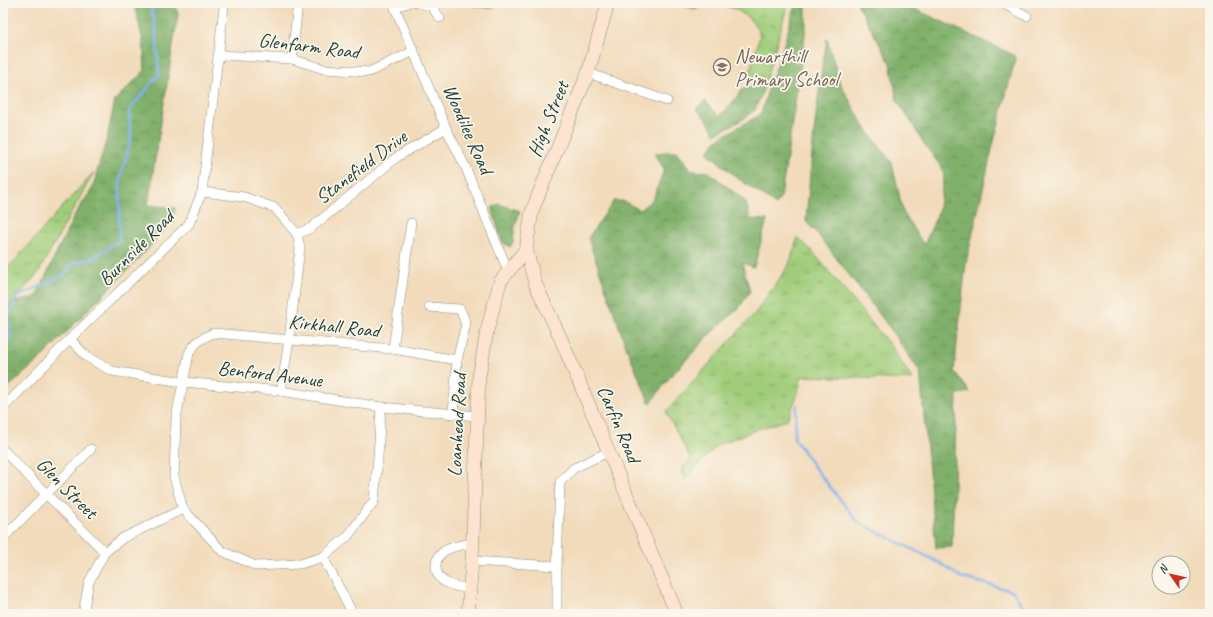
<svg xmlns="http://www.w3.org/2000/svg" width="1213" height="617" font-family="Caveat,sans-serif">
<style>
.grass{fill:url(#grass-tufts);stroke:#608557}
.forest{fill:url(#forest-crowns);stroke:#50764f}
.park{fill:url(#park-dots);stroke:#608557}
.lines{fill:none;stroke-linecap:round;stroke-linejoin:round}
.stream{stroke:#81b2ed;stroke-width:2.5}
.street-casing{stroke:#888c78;stroke-width:10}
.secondary-casing{stroke:#888c78;stroke-width:14}
.street{stroke:#fff;stroke-width:9}
.secondary{stroke:#fde4d1;stroke-width:13}
.labels{text-anchor:middle;dominant-baseline:central;stroke-width:3.5;stroke-linejoin:round;paint-order:stroke}
.street-label{font-size:20px;fill:#1f3d34;stroke:#fbf7ec}
.education-label{font-size:20px;fill:#785e54;stroke:#fbf7ec;text-anchor:start}
</style>
<defs>
<pattern id="grass-tufts" width="24" height="20" patternUnits="userSpaceOnUse"><rect width="24" height="20" fill="#a1cd7a"/><path d="M3 7l-1-3M5 7V3M7 7l1-3M15 17l-1-3M17 17v-4M19 17l1-3" fill="none" stroke="#83a865"/></pattern>
<pattern id="forest-crowns" width="20" height="18" patternUnits="userSpaceOnUse"><rect width="20" height="18" fill="#80b06a"/><path d="M2 6a3 3 0 1 1 6 0M12 15a3 3 0 1 1 6 0" fill="none" stroke="#689058"/></pattern>
<pattern id="park-dots" width="8" height="8" patternUnits="userSpaceOnUse"><rect width="8" height="8" fill="#a1cd7a"/><path d="M2 2h.1M6 6h.1" fill="none" stroke="#83a865" stroke-width="1.8" stroke-linecap="round"/></pattern>
</defs>
<rect width="100%" height="100%" fill="#fbf7ec"/>
<filter id="ink" filterUnits="userSpaceOnUse"><feTurbulence type="fractalNoise" baseFrequency=".025" numOctaves="2"/><feDisplacementMap in="SourceGraphic" scale="8" xChannelSelector="R" yChannelSelector="G"/><feConvolveMatrix kernelMatrix="1 2 1 2 8 2 1 2 1" color-interpolation-filters="sRGB"/></filter>
<filter id="wash" filterUnits="userSpaceOnUse"><feTurbulence type="fractalNoise" baseFrequency=".012" numOctaves="4" result="noise"/><feDisplacementMap in="SourceGraphic" scale="16" xChannelSelector="R" yChannelSelector="G"/><feGaussianBlur stdDeviation="0.9" result="paint"/><feColorMatrix in="noise" values="0 0 0 0 0 0 0 0 0 0 0 0 0 0 0 0 0 1.4 0 .05"/><feComposite in="paint" operator="in"/></filter>
<g filter="url(#wash)">
<rect width="100%" height="100%" fill="#f2dbbb"/>
<!-- grass -->
<g class="grass">
<polygon points="680,3 788,3 766,80 747,81 760,36 757,28 749,18 737,10 723,5 711,4 695,9 680,5"/>
<polygon points="94,172 38,273 3,314 3,271 9,267"/>
<polygon points="798,237 810,249 890,345 913,380 802,376 797,396 787,420 758,429 717,445 684,480 682,469 691,459 666,412 756,312 789,265"/>
</g>
<!-- forest -->
<g class="forest">
<polygon points="134,3 175,3 178,14 148,205 176,208 169,224 144,253 39,360 3,392 3,315 12,302 36,297 75,214 92,189 107,138 115,100 145,70 143,41"/>
<polygon points="796,3 806,3 806,28 781,197 776,205 736,177 707,152 718,139 761,114 769,86 781,54"/>
<path d="M 857,3 L 902,3 L 1016,56 L 993,145 L 966,263 L 954,371 L 970,392 L 957,394 L 952,547 L 936,548 L 920,372 L 889,327 L 837,259 L 815,231 L 806,222 C 811,161 816,100 827,39 L 840,83 L 864,126 L 892,163 L 903,212 L 924,245 L 938,213 L 944,176 L 942,168 L 927,148 L 897,100 L 890,63 Z"/>
<polygon points="765,85 755,110 742,120 715,134 707,120 696,109 705,101 719,116 728,108 743,89"/>
<polygon points="677,151 692,171 709,172 746,202 750,219 767,220 754,267 742,263 750,291 739,308 711,333 669,378 650,404 627,349 588,238 614,201 623,201 640,210 653,199 664,170 655,153"/>
<polygon points="499,204 520,211 515,225 513,242 510,247 502,242 492,208"/>
</g>
<!-- park -->
<polygon class="park" points="459,3 494,3 492,9"/>
<g class="lines">
<!-- stream -->
<g class="stream">
<polyline points="3,348 11,335 8,315 17,297 64,275 74,263 93,258 119,241 120,179 131,139 129,111 159,74 156,30 150,3"/>
<polyline points="797,405 794,438 815,468 858,522 940,563 960,577 1013,591 1027,614"/>
</g>
</g>
</g>
<g filter="url(#ink)">
<g class="lines">
<!-- street casing -->
<g class="street-casing">
<g id="street">
<polyline points="393,3 446,128 465,166 508,271"/>
<polyline points="418,3 431,6 440,18"/>
<polyline points="1002,3 1027,16"/>
<polyline points="395,7 408,3"/>
<polyline points="219,55 292,59 324,69 369,72 414,51"/>
<polyline points="292,59 298,3"/>
<polyline points="588,73 667,101"/>
<polyline points="202,192 244,197 275,208 297,234 300,248 289,340 281,391"/>
<polyline points="297,234 311,228 397,157 446,128"/>
<polyline points="429,307 460,309 466,324 457,360"/>
<polyline points="70,339 87,357 112,371 183,382 281,391 381,407 477,416"/>
<polyline points="393,349 411,223"/>
<path d="M 381,407 L 378,457 L 374,501 L 348,536 L 323,557 L 300,564 L 256,566 L 222,551 L 183,509 L 174,477 L 176,418 L 189,353 C 196,341 201,339 213,333 L 393,349 L 457,360 L 453,414"/>
<polyline points="3,408 70,339 189,224 202,192 224,7 223,3"/>
<polyline points="3,450 47,495 105,552"/>
<polyline points="3,538 91,449"/>
<polyline points="323,557 353,614"/>
<polyline points="472,561 557,566"/>
<path d="M 470,589 C 456,587 435,584 436,565 C 436,560 438,556 443,552 C 451,546 462,545 472,543"/>
<polyline points="84,614 84,608 89,582 105,552 123,538 183,509"/>
<polyline points="557,614 557,566 560,482 574,468 608,452"/>
</g>
</g>
<!-- secondary casing -->
<g class="secondary-casing">
<g id="secondary">
<polyline points="608,3 588,73 532,211 526,249 535,283 561,339 677,614"/>
<polyline points="468,614 472,561 479,377 487,331 500,282 526,249"/>
</g>
</g>
<!-- street -->
<use href="#street" class="street"/>
<!-- secondary -->
<use href="#secondary" class="secondary"/>
</g>
</g>
<!-- icons -->
<defs>
<g id="school-ring" transform="scale(0.9)"><circle r="9.5" fill="#fbf7ec" stroke="#8d6e63" stroke-width="1.5"/><path d="M0-5L7-2L0 1L-7-2ZM-4 1L0 2.5L4 1V4Q0 6-4 4Z" fill="#8d6e63"/></g>
</defs>
<g fill-rule="evenodd">
<use href="#school-ring" x="722" y="67"/>
</g>
<g class="labels">
<!-- street labels -->
<g class="street-label">
<text transform="translate(309 46) rotate(7)">Glenfarm Road</text>
<text transform="translate(548 119) rotate(-68)">High Street</text>
<text transform="translate(468 129) rotate(66)">Woodilee Road</text>
<text transform="translate(361 167) rotate(-37)">Stanefield Drive</text>
<text transform="translate(136 248) rotate(-45)">Burnside Road</text>
<text transform="translate(334 326) rotate(6)">Kirkhall Road</text>
<text transform="translate(270 374) rotate(7)">Benford Avenue</text>
<text transform="translate(619 424) rotate(67)">Carfin Road</text>
<text transform="translate(457 425) rotate(-87)">Loanhead Road</text>
<text transform="translate(67 488) rotate(45)">Glen Street</text>
</g>
<!-- education labels -->
<g class="education-label">
<text x="735" y="56">Newarthill<tspan x="735" dy="23">Primary School</tspan></text>
</g>
</g>
<!-- margin -->
<rect width="1213" height="617" fill="none" stroke="#fbf7ec" stroke-width="16"/>
<!-- north arrow -->
<g transform="translate(1171 575) rotate(304)"><circle r="19" fill="#fbf7ec" stroke="#a3ada2"/>
<path d="M0-3L7 15L0 10L-7 15Z" fill="#c8321e"/>
<text y="-6" font-size="11" font-weight="bold" text-anchor="middle" fill="#1f3d34">N</text>
</g>
</svg>
